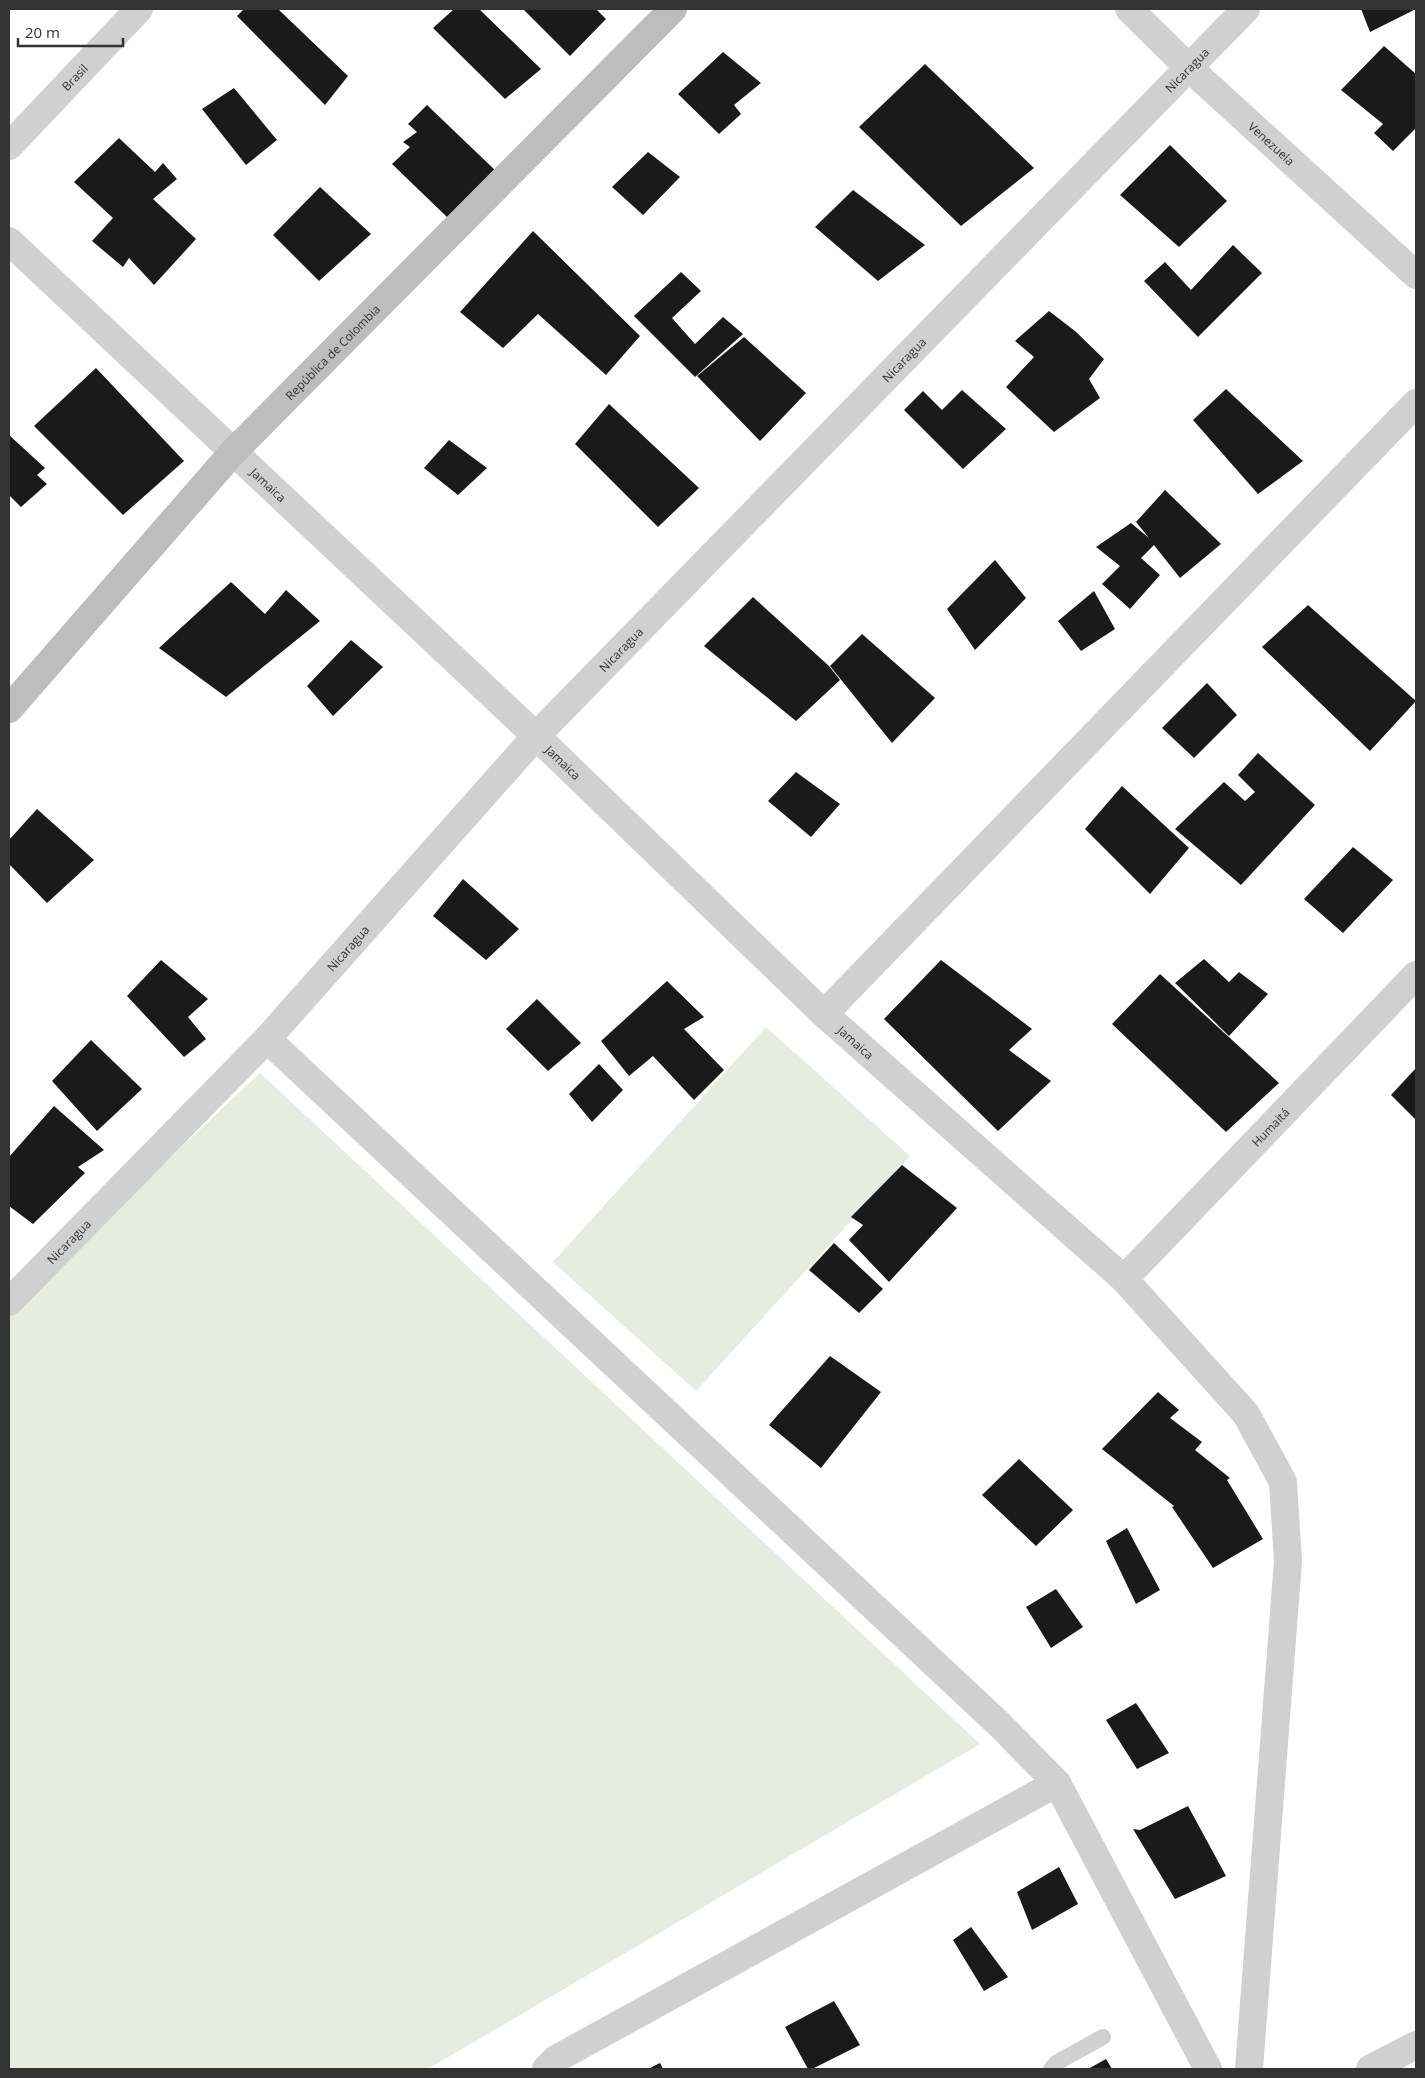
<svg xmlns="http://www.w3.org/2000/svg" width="1425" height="2078" font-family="'Open Sans',sans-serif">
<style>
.green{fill:#e6ecdf}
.building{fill:#1a1a1a}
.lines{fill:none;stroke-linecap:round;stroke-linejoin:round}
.lane{stroke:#d0d0d0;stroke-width:16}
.street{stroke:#d0d0d0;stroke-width:28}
.secondary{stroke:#bdbdbd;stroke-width:28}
.labels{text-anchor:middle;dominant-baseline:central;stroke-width:5;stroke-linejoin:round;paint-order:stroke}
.street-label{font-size:12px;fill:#333;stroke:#fff}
</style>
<rect width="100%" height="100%" fill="#fff"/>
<!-- green -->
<g class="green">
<polygon points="766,1027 910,1156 696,1391 553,1262"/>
<polygon points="260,1073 980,1744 428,2069 9,2069 9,1309"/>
</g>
<!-- building -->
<g class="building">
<polygon points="244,9 278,9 348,76 325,105 237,16"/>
<polygon points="454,9 479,9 541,69 505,99 433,28"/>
<polygon points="523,9 596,9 606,19 570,56"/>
<polygon points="1361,9 1416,9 1370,32"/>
<polygon points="1384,46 1416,74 1416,128 1393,151 1374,133 1383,124 1341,90"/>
<polygon points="723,52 761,83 734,105 741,114 719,134 678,94"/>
<polygon points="925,64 1034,168 961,226 859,127"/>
<polygon points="234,88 277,140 246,165 202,109"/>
<polygon points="427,105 497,172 448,218 392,164 410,147 403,142 417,132 408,124"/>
<polygon points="119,138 155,172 163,163 177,179 153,199 196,239 154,285 129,258 123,267 92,241 113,218 74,182"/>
<polygon points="1170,145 1227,201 1179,247 1120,195"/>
<polygon points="648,152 680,177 643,215 612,187"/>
<polygon points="320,187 371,234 319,281 273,235"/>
<polygon points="853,190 925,245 878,281 815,227"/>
<polygon points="533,231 640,336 606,375 538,314 503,348 460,312"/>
<polygon points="1233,245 1262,273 1198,337 1144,281 1165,262 1191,290"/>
<polygon points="681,272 701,291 672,318 695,344 723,317 743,334 695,377 634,316"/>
<polygon points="1049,311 1075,331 1104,359 1089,379 1100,398 1054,432 1006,387 1034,357 1015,341"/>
<polygon points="744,337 806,393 760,441 697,376"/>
<polygon points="96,368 184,461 123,515 34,426"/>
<polygon points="1226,389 1303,461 1258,494 1193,420"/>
<polygon points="962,390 1006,429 963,469 904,410 923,391 942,410"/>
<polygon points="609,404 699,488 658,527 575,444"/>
<polygon points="9,435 45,468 37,475 47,484 21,507 9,495"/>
<polygon points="449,440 487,468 458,495 424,468"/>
<polygon points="1165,490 1221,544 1180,578 1154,545 1141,558 1160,575 1130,609 1102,584 1120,566 1096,547 1131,523 1149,538 1136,522"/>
<polygon points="995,560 1026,598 975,650 947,609"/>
<polygon points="231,582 265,614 286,590 320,621 226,697 159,648"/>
<polygon points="1094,591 1115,629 1081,651 1058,621"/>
<polygon points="753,597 829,666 840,680 796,721 704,646"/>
<polygon points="1308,605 1416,701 1370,751 1262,647"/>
<polygon points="862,634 935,698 892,743 830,666"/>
<polygon points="351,640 383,667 333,716 307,686"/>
<polygon points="1207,683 1237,715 1194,758 1162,728"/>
<polygon points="1258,753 1315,805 1241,885 1175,829 1224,782 1245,801 1255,792 1238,775"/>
<polygon points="796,772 840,804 811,837 768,801"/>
<polygon points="1122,786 1189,848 1150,894 1085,829"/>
<polygon points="37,809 94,860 47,903 9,864 9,840"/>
<polygon points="1353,847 1393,880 1343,933 1304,899"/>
<polygon points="463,879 519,929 486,960 433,916"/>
<polygon points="1204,959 1229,982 1239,972 1268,994 1229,1036 1175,983"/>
<polygon points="161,960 208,999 188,1017 206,1039 184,1057 127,996"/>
<polygon points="941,960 1032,1029 1009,1050 1051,1081 998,1131 884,1019"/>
<polygon points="1160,974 1279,1083 1226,1132 1112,1024"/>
<polygon points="667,981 704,1017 684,1029 724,1070 694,1100 653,1056 629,1076 601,1041"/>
<polygon points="537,999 581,1043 548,1071 506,1029"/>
<polygon points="91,1040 142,1089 97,1131 52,1081"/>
<polygon points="599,1064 623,1090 592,1122 569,1094"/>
<polygon points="1416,1068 1416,1120 1391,1095"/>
<polygon points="54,1106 104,1150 78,1167 85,1173 33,1224 9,1206 9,1157"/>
<polygon points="902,1165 957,1208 889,1282 849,1240 863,1225 851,1217"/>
<polygon points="834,1243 883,1289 859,1313 809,1270"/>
<polygon points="830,1356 881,1392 821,1468 769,1425"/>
<polygon points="1158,1392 1179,1410 1170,1418 1202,1442 1195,1450 1230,1478 1227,1480 1263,1539 1213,1568 1172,1507 1174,1506 1102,1449"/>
<polygon points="1019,1459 1073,1510 1036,1546 982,1495"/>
<polygon points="1127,1528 1160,1590 1136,1604 1106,1541"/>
<polygon points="1056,1589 1083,1627 1051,1648 1026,1607"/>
<polygon points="1136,1703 1169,1753 1137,1769 1106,1720"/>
<polygon points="1188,1806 1226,1876 1175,1899 1133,1829 1140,1830"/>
<polygon points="1059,1867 1078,1904 1032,1930 1017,1892"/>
<polygon points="971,1927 1008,1977 984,1991 953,1940"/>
<polygon points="834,2001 860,2045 812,2069 808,2069 785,2027"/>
<polygon points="1106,2059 1112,2069 1088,2069"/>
<polygon points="660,2063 663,2069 648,2069"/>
</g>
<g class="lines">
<!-- lane -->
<polyline class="lane" points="1051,2069 1056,2063 1103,2037"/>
<!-- street -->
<g class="street">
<path id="s1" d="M 1129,9 L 1188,67 L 1416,275"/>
<path id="s2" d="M 9,146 L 139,9"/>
<path id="s3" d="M 9,241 L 536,736 L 824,1014 L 1124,1279 L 1246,1414 L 1283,1482 L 1288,1561 L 1249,2069"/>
<polyline points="824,1014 1416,403"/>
<polyline points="267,1039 999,1724 1057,1783 1208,2069"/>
<path id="s4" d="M 1124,1279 L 1416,975"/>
<path id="s5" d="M 9,1302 L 267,1039 L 536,736 L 1246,9"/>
<polyline points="546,2069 556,2059 1057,1783"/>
<polyline points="1370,2069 1416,2045"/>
</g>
<!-- secondary -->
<path class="secondary" id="s6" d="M 9,709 L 234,451 L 673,9"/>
</g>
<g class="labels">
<!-- street labels -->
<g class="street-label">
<text stroke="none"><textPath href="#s5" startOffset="1705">Nicaragua</textPath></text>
<text stroke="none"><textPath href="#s2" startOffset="95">Brasil</textPath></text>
<text stroke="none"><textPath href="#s1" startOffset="196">Venezuela</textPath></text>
<text stroke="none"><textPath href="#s6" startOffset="482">República de Colombia</textPath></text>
<text stroke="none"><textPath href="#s5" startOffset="1300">Nicaragua</textPath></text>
<text stroke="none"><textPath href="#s3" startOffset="356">Jamaica</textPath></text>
<text stroke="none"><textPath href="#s5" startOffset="895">Nicaragua</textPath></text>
<text stroke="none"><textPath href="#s3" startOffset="761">Jamaica</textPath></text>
<text stroke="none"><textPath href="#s5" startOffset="490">Nicaragua</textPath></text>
<text stroke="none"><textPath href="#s3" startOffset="1166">Jamaica</textPath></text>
<text stroke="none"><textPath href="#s4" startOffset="211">Humaitá</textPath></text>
<text stroke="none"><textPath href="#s5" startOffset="85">Nicaragua</textPath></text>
</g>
</g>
<!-- border -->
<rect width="1425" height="2078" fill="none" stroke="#333333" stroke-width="20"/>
<!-- scale -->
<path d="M18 38v8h105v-8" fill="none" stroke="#333333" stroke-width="2.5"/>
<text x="25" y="38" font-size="15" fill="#333333" stroke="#ffffff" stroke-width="4" paint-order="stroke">20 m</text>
</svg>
